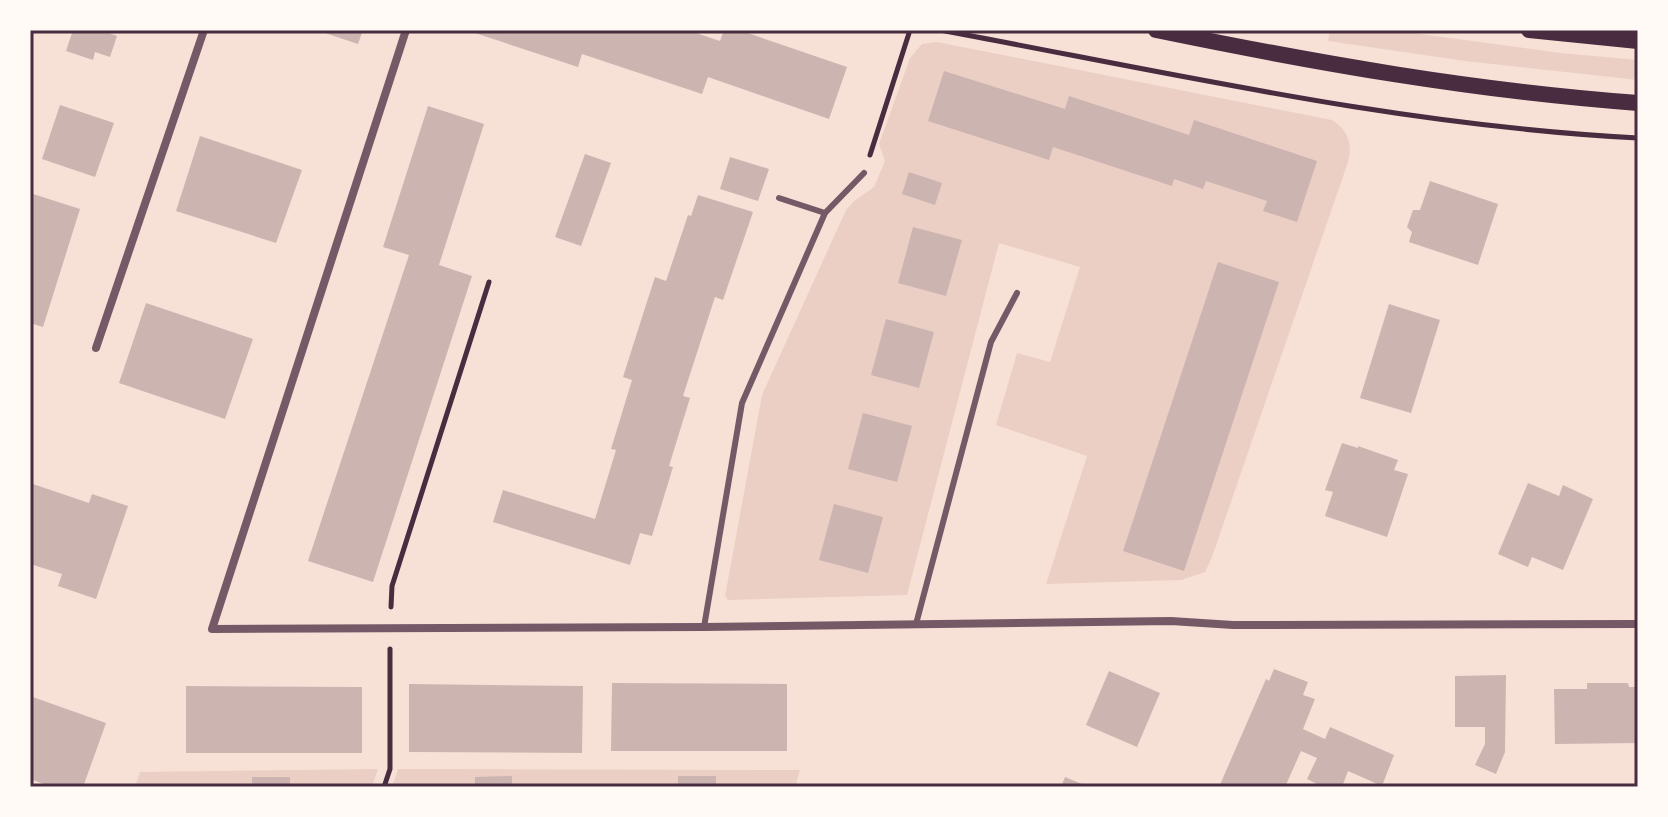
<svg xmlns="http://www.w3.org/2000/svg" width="1668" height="817" font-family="Barlow,sans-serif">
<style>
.green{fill:#ebcfc5}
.building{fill:#ccb4b1}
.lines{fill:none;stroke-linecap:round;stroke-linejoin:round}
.path{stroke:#4a2c40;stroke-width:5}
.service{stroke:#755966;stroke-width:6}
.minor{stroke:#755966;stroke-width:8}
.secondary{stroke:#4a2c40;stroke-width:16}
.neatline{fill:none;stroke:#4a2c40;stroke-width:3}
</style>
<rect width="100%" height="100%" fill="#f7e1d7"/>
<!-- green -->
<g class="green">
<polygon points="1330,30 1391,30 1561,53 1638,60 1638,80 1465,61 1328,41"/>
<path d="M 937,42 L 1332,120 C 1348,130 1353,144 1348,162 L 1212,557 L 1205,572 L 1181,580 L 1046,584 L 1087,456 L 996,425 L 1017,353 L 1050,362 L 1080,267 L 999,243 L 907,595 L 728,600 L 725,596 L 762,395 L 846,210 L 854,201 L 874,187 L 885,161 L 879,144 L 910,58 L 922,44 Z"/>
<polygon points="378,769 372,787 135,787 140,772"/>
<polygon points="398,769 800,770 795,787 392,787"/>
</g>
<!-- building -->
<g class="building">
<polygon points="73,30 101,30 117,36 110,57 95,52 93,60 66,51"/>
<polygon points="316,30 363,30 358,44"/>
<polygon points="466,30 687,30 720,41 724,30 739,30 847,67 829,119 708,77 702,94 582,54 578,67"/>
<polygon points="944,71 1065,109 1069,96 1189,135 1194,120 1317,161 1297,222 1263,211 1267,201 1206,181 1203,189 1174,179 1172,186 1053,147 1049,160 928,121"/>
<polygon points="60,105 114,123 95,177 42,159"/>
<polygon points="428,106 484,124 439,265 472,276 373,582 308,561 409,255 383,247"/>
<polygon points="200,136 302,170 276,243 176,211"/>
<polygon points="585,154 611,163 581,246 555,237"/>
<polygon points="730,157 769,169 758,201 720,189"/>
<polygon points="909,172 942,183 935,205 902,194"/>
<polygon points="1430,181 1498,204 1478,265 1409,242 1412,232 1407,227 1413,210 1420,210"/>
<polygon points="30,193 80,209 43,327 30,323 30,234 33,223 30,222"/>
<polygon points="698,195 753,212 723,300 715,297 683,396 690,398 669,466 673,467 652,536 640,533 630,565 493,522 503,490 595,519 616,450 611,449 632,380 623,377 644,311 655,277 666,281 688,215 691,216"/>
<polygon points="913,227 962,240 946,296 898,283"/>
<polygon points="1218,262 1279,282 1184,571 1123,551"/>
<polygon points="146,303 253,339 225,419 119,383"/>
<polygon points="1389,304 1440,320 1411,413 1360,398"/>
<polygon points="886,319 934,332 919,388 871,375"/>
<polygon points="863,413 912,426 897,482 848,469"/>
<polygon points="1342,443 1358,448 1358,446 1398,460 1394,470 1408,474 1387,537 1325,516 1333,492 1325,490"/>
<polygon points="30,483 89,503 92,494 128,506 96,599 58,586 62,574 30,564"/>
<polygon points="1528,483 1559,496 1563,485 1593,499 1563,570 1532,557 1528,567 1498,554"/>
<polygon points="834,504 883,517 868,573 819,560"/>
<polygon points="1274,669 1308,682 1303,695 1315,699 1303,729 1325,739 1330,727 1394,755 1382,786 1348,771 1342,787 1323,787 1307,779 1317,758 1301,751 1285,787 1219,787 1266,679 1269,681"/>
<polygon points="1109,671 1160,693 1137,747 1086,725"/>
<polygon points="1506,675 1505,752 1496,774 1475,765 1485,744 1485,727 1455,727 1455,676"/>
<polygon points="612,683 787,684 787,751 611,751"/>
<polygon points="1587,683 1628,683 1629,687 1638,687 1638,743 1555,744 1554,689 1587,689"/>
<polygon points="409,684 583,686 582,753 409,752"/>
<polygon points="186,686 362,687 362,753 186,753"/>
<polygon points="30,696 106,723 83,787 52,787 30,779"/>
<polygon points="512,776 512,787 475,787 475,777"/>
<rect x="678" y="776" width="38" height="11"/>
<rect x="252" y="777" width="38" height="10"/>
<polygon points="1065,777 1089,787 1061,787"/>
</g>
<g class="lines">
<!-- path -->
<g class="path">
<path d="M 940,30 C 1171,73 1402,126 1638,138"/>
<polyline points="870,155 910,30"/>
<polyline points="391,607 392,586 489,282"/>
<polyline points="384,787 390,769 390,649"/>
</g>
<!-- service -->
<g class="service">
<polyline points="825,213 864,173"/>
<polyline points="916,624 991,342 1017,293"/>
<polyline points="704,627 742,403 825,213 779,198"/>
</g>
<!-- minor -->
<g class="minor">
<polyline points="406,30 212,629 704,627 1171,621 1233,625 1638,624"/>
<polyline points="96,348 204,30"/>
</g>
<!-- secondary -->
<g class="secondary">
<path d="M 1156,30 C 1316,63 1475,91 1638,103"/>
<polyline points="1529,30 1638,41"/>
</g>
</g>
<!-- border -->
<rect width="1668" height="817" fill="none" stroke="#fffaf5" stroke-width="64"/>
<rect x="32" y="32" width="1604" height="753" class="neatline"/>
</svg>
